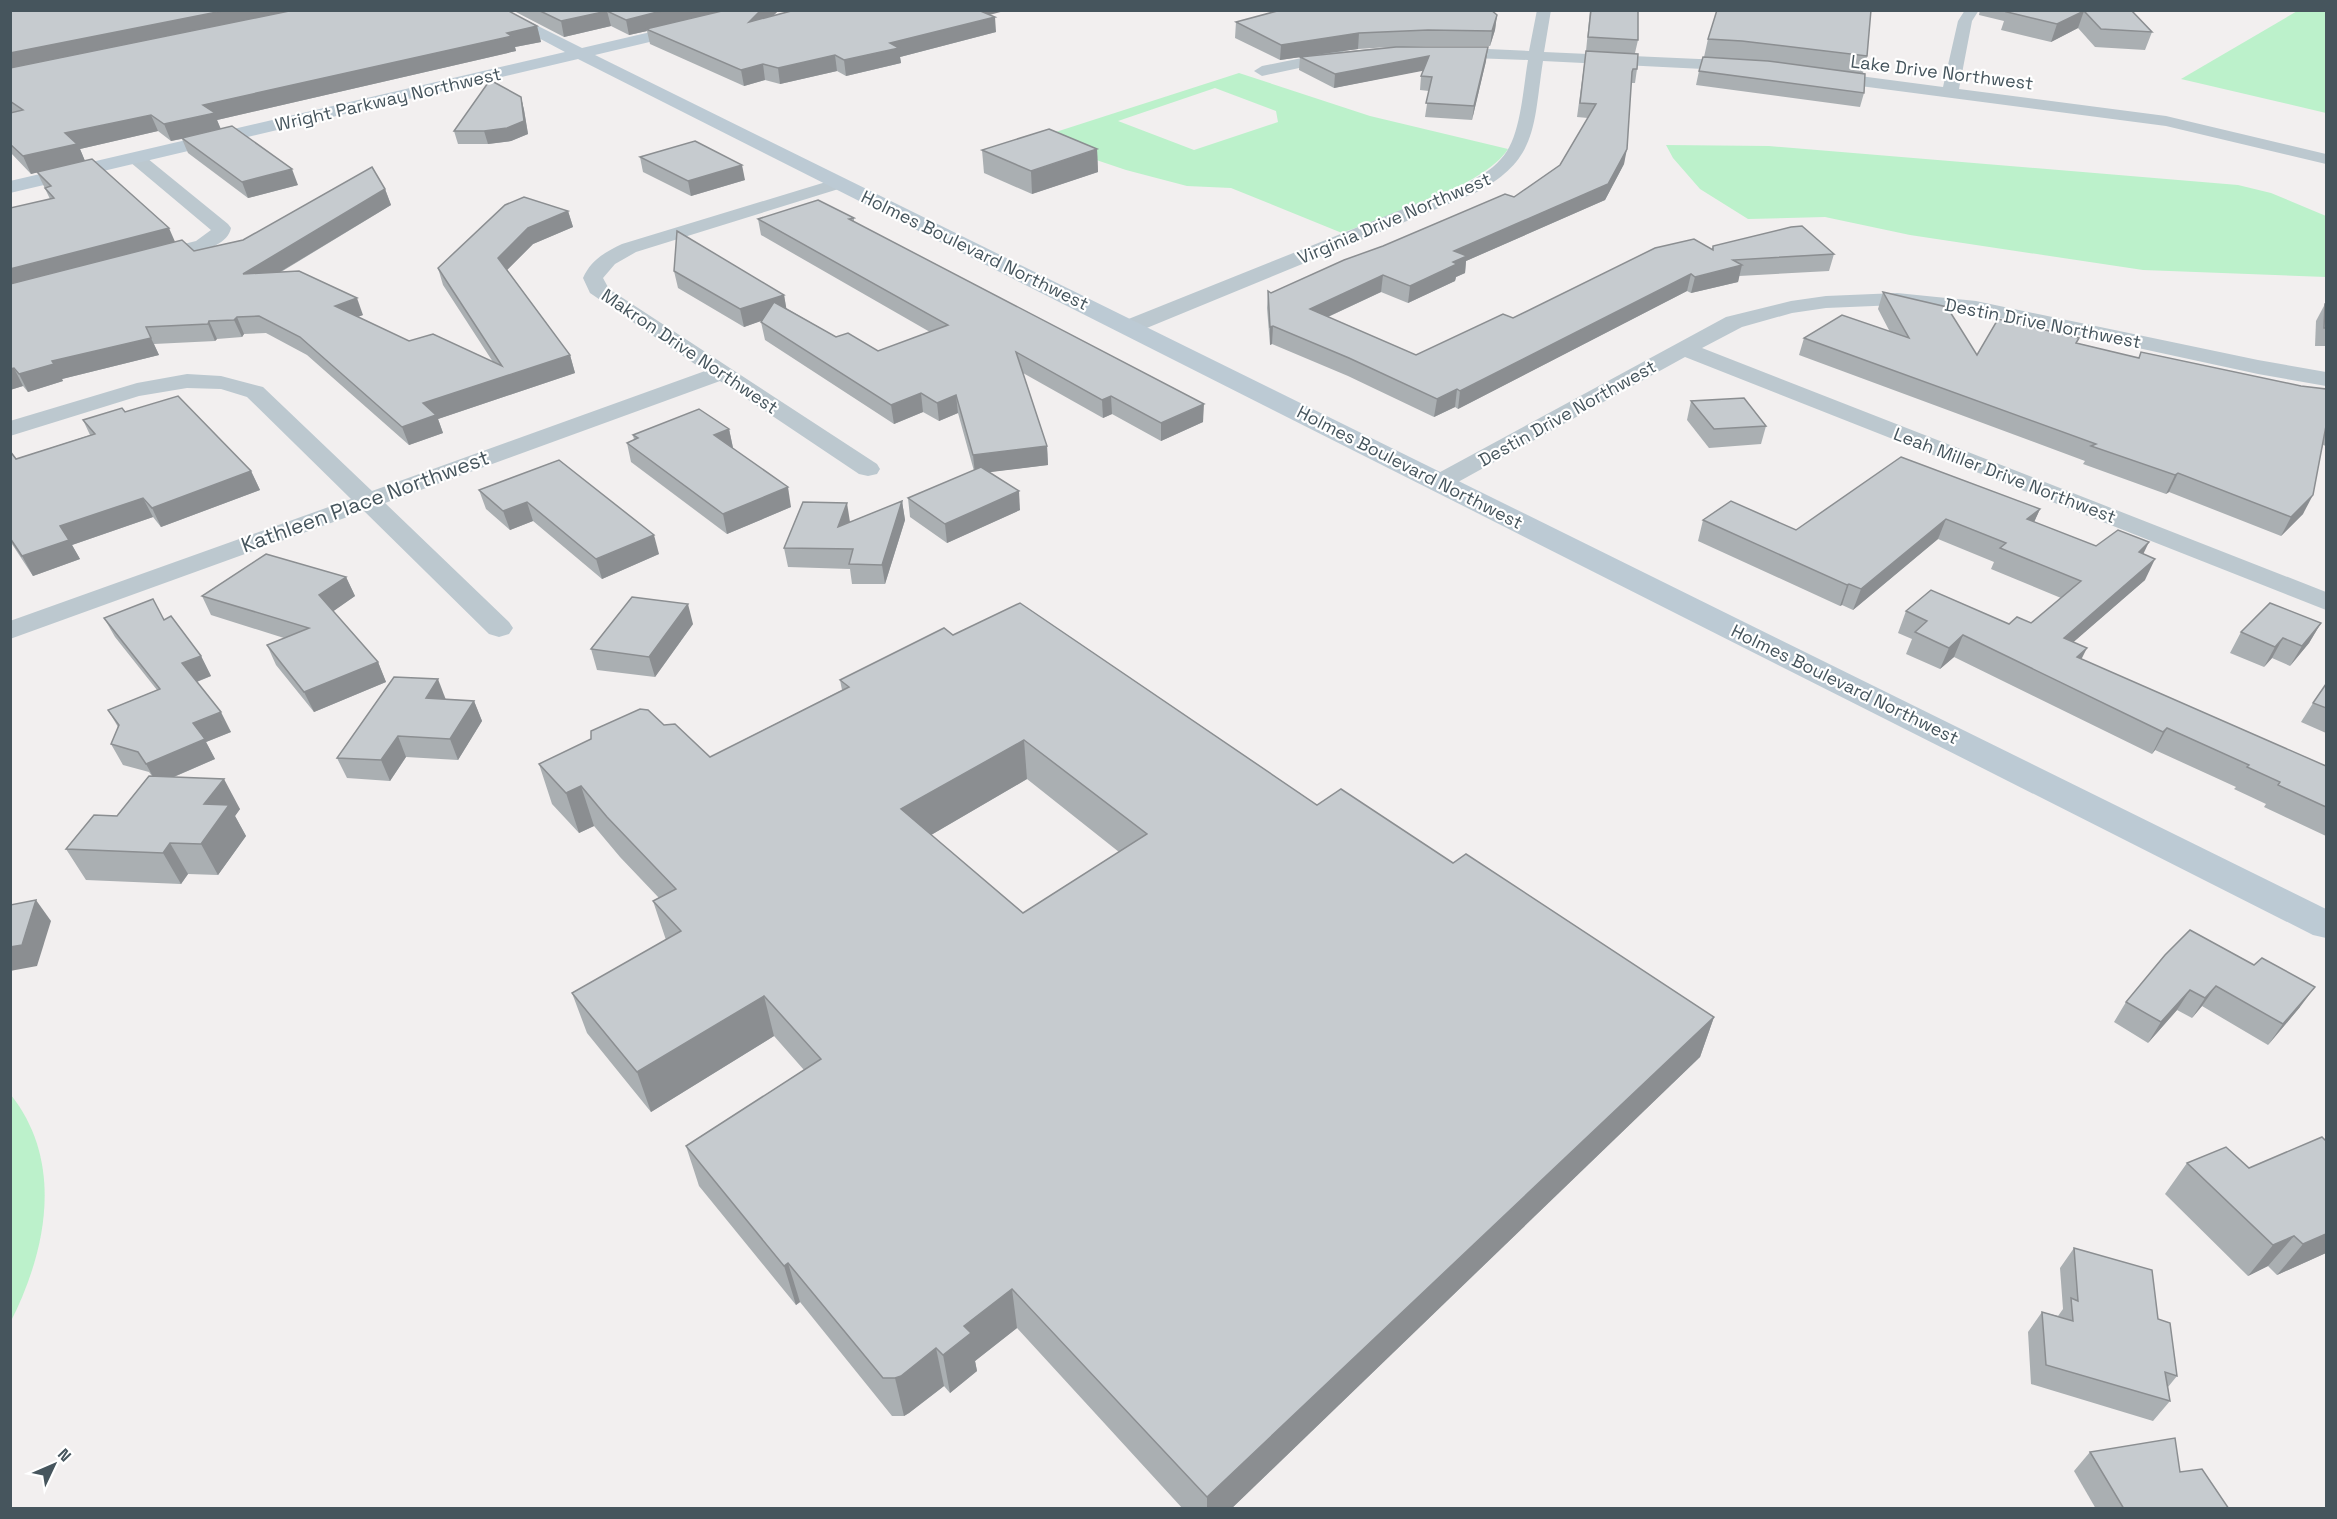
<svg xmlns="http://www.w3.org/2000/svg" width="2337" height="1519" font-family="'Space Grotesk',sans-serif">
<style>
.green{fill:#bcf1cb;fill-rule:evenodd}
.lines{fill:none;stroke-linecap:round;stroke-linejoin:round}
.street{fill:#bcc8cf;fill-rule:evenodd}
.secondary{fill:#bccad4;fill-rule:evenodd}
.wall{fill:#aaafb2;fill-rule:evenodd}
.shaded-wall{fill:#8b8e91}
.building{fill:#c6cbcf;stroke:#8b8e91;stroke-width:1.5;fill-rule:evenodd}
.labels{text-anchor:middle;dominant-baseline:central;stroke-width:4.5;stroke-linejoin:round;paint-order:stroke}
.far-street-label{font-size:18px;fill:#46555d;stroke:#fff}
.street-label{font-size:21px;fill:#46555d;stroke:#fff}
</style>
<rect width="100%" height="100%" fill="#f2efef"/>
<!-- green -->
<g class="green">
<polygon points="2299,10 2326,11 2326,113 2181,79"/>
<path d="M 1239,73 L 1370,116 L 1508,149 C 1485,186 1385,216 1342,233 L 1231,188 L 1187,186 L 1126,170 L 1034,139 ZM 1215,88 L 1276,111 L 1278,122 L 1194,150 L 1118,121 Z"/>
<polygon points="1666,145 1769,146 2238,185 2271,193 2326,216 2326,277 2143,270 1910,235 1825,217 1748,219 1700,189 1673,158"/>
<path d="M 11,1095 C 64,1162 47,1250 11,1321 Z"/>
</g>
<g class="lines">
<!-- street -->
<g class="street">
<path d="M 1537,10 L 1551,10 L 1544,52 L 1743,61 L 1751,66 L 1743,71 L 1543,61 C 1533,125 1539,160 1475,193 L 1137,332 L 1129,333 L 1121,332 L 1118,327 L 1121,322 L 1463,185 C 1476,178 1491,171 1501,159 C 1521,139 1523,88 1528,60 L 1445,57 L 1437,52 L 1445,47 L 1529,51 Z"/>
<polygon points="1965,10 1979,10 1972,21 1959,89 2166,116 2326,154 2326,164 2166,126 1822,81 1814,76 1822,71 1943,87 1958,21"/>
<polygon points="1341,50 1349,55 1346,58 1262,76 1254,71 1262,66"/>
<path d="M 136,153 L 142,154 L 228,224 L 231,228 C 227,252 171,259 151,264 L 144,262 L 141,258 L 144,254 L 196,241 L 211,230 L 130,162 L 127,158 L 130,154 Z"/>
<path d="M 839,178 L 845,179 L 848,183 L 845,187 L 636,252 L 615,264 L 603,278 L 609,289 L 877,464 L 880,469 L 877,474 L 868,476 L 859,474 L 720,381 L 385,503 L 509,622 L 513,628 L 509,634 L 499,637 L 489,634 L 364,511 L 10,639 L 10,621 L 351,499 L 247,397 L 221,389 L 187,388 L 139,396 L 10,436 L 10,421 L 137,383 L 187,374 L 221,376 L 263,387 L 372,491 L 705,371 L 590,293 L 583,278 C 591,260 605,252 622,244 Z"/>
<polygon points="1897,293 1976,301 2258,360 2326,372 2326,386 2258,374 1976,313 1897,305 1826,308 1792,313 1742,327 1702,348 2326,592 2326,610 1685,357 1449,487 1440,490 1431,487 1427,482 1431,477 1726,317 1791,301 1826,296"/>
</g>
<!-- secondary -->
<polygon class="secondary" points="486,10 506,10 582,48 745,10 773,10 771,13 595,55 2326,909 2326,938 2313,935 578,59 10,193 10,181 565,52"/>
</g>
<!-- wall -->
<g class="wall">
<polygon points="10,10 537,26 541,42 515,47 516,51 217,120 221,129 298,185 248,198 188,153 182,139 171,141 158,131 80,149 85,161 175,242 194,251 243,240 385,189 391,205 281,272 363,315 357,317 409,341 493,362 443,285 438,268 568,211 573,227 533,244 507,270 570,355 575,373 438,419 443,433 409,445 307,355 266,333 244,334 242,337 217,339 215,341 154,344 159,355 62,379 63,381 28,392 23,386 10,390 50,199 37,172 31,174 10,152"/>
<polygon points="512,10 779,10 773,16 990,15 996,32 900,57 901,63 846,76 837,71 780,84 765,80 744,86 650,44 647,31 629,35 611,26 564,37"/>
<polygon points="1590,10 1638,10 1638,40 1635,53 1637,69 1635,83 1631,83 1624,164 1605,200 1466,261 1465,273 1456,277 1455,281 1408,303 1381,292 1328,317 1416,355 1513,318 1712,249 1713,246 1834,254 1829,271 1739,276 1738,282 1691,293 1687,291 1458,409 1455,407 1434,417 1348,376 1272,344 1270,345 1267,308 1268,291 1271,293 1383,246 1514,197 1560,165 1588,118 1577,117 1586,51"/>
<polygon points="1717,10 1867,56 1863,73 1864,93 1860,107 1696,85 1699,71 1747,60 1704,57 1708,39"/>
<polygon points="1980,10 2134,10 2131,11 2152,32 2145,50 2095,47 2078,28 2051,42 2001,30 2004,21 1979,15"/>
<path d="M 1497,15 L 1495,30 L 1490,46 L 1426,46 L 1403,47 L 1486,61 L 1472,120 L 1425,117 L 1429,91 L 1420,90 L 1421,76 L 1423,70 L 1334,88 L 1299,70 L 1300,57 L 1280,60 L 1235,38 L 1236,22 ZM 1389,47 L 1320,54 L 1358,49 Z"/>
<polygon points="521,97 524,110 528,134 511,141 488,144 458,144 454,131"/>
<polygon points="1097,149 1098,172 1032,194 984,173 982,150"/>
<polygon points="640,157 745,180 691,196 643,172"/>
<polygon points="854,218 854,222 1203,422 1161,441 1112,414 1103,418 1023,373 1047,446 1048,465 989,472 1020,510 947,543 910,517 908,498 974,471 958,413 939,421 923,412 894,424 765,340 761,322 763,320 744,327 678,288 674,271 784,295 786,308 836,337 878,351 930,332 761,235 758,219"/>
<polygon points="1883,292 1977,355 2077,343 2138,358 2301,386 2326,389 2326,446 2323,445 2303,514 2281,536 2169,492 2166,494 2083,464 2085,461 1799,355 1804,338 1890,332 1878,309"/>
<polygon points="2325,304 2326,304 2326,346 2315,346 2316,321"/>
<polygon points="1691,401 1766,426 1761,444 1709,448 1687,420"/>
<polygon points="125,412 251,471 260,490 161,527 153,517 72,545 80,559 33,576 10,541 10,451 16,459 90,435 83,420"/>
<polygon points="729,429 733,448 791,507 727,534 631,462 627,443 634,440 633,435"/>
<polygon points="559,460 659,554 602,579 533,521 510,530 486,509 479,490"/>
<polygon points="902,501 905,520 885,584 852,584 850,569 788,567 784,548 850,522"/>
<polygon points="2040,509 2034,522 2096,546 2144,554 2145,580 2073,642 2081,659 2326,766 2326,836 2264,807 2266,804 2234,789 2236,787 2155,750 2152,754 1954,657 1940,669 1906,654 1912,639 1898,633 1906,611 2009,624 2031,623 2061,598 1991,569 1994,562 1938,539 1853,610 1842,605 1840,606 1698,541 1703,520 1796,530"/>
<polygon points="346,577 355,596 333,611 378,662 386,682 314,712 276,665 267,645 284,638 211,615 202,596"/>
<polygon points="104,618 164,620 201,656 211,676 197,682 231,732 206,742 215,759 174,777 240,809 235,816 246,836 218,875 188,874 181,884 86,880 66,849 117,816 152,776 149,772 123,765 111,744 118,727 108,710 157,690 115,637"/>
<polygon points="2321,623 2309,643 2290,666 2272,658 2264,667 2230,653 2241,632"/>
<polygon points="693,624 655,677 597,670 591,649"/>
<path d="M 953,635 L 1317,805 L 1453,863 L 1714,1017 L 1700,1057 L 1231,1509 L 1183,1509 L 1017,1328 L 975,1361 L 977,1371 L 950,1393 L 944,1386 L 909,1413 L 904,1416 L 892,1416 L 800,1302 L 796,1305 L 699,1186 L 686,1146 L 804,1070 L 774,1036 L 651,1112 L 587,1033 L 572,993 L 666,940 L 653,901 L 659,898 L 620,857 L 594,826 L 579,833 L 552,804 L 539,764 L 664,725 L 710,757 L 842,690 L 840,680 ZM 1027,779 L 1119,852 L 1023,913 L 931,835 Z"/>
<polygon points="2326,684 2326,733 2301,722 2313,703"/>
<polygon points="446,699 474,701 482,721 458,760 406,757 390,781 347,778 337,758"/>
<polygon points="2165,955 2300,1007 2268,1045 2202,1006 2192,1018 2177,1010 2148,1043 2114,1022 2126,1002"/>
<polygon points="2326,1141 2326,1253 2277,1275 2268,1266 2248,1276 2165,1194 2187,1163 2249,1168"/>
<polygon points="2074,1248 2158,1319 2177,1376 2168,1387 2170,1401 2153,1421 2031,1384 2028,1332 2042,1312 2058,1316 2063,1309 2060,1268"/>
<polygon points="2090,1452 2180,1472 2229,1509 2096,1509 2074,1471"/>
</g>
<!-- shaded-wall -->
<g class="shaded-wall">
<polygon points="227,10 306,10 10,71 10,53"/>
<polygon points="665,10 733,10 646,29 647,31 629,35 626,20"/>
<polygon points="761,10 779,10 751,37 749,22"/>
<polygon points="966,10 1008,10 967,21"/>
<polygon points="607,11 611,26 564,37 561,21"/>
<polygon points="2084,11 2078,28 2051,42 2057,24"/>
<polygon points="1497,15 1495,30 1490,46 1492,31"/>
<polygon points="995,17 996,32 900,57 901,63 846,76 844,60 890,43"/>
<polygon points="537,26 541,42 515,47 516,51 217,120 221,130 171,141 164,124 203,105"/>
<polygon points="1359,33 1358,49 1280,60 1281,45"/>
<polygon points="1488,47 1486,61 1472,120 1474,106"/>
<polygon points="835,55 837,71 780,84 778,68"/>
<polygon points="1429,56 1427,70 1334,88 1335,74"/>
<polygon points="763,64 765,80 744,86 741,70"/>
<polygon points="521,97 524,110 528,134 511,141 488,144 484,131"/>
<polygon points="151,115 158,131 80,149 85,161 31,174 23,156 65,133"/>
<polygon points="1097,149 1098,172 1032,194 1031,171"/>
<polygon points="1627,149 1624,164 1605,200 1466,261 1465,273 1456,277 1455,281 1408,303 1410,286 1454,251"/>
<polygon points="742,165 745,180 691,196 688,181"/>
<polygon points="292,169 298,185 248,198 242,182"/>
<polygon points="385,189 391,205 250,290 243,274"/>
<polygon points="568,211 573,227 533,244 503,274 498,258 528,228"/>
<polygon points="169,228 176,244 10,288 10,269"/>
<polygon points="1742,265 1738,282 1691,293 1695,277"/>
<polygon points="1691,274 1687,291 1458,409 1460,391"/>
<polygon points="1383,275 1381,292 1308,326 1310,309"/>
<polygon points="784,295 787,312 744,327 740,309"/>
<polygon points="357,298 363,315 341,323 335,306"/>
<polygon points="237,317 244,334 242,337 234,320"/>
<polygon points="209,321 217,339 215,341 208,324"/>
<polygon points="1273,326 1272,344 1270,345 1270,327"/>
<polygon points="151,338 159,355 62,379 63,381 28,392 19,374 52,361"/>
<polygon points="570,355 575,373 438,419 443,433 409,445 402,427 423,403"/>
<polygon points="14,368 23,386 10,390 10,369"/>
<polygon points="1457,389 1455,407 1434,417 1437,399"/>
<polygon points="921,393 923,412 894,424 891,405"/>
<polygon points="956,395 958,413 939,421 937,403"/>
<polygon points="1111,396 1112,414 1103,418 1102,400"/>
<polygon points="1204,404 1203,422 1161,441 1161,423"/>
<polygon points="729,429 733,448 714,435"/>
<polygon points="1047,446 1048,465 975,474 973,455"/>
<polygon points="251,471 260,490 161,527 152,508"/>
<polygon points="2178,473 2169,492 2166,494 2175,475"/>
<polygon points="788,487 791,507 727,534 723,514"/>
<polygon points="1019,491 1020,510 947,543 945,524"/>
<polygon points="2313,495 2303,514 2281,536 2291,517"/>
<polygon points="143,498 153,517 72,545 80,559 33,576 22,556 60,526"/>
<polygon points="902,501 905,520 885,584 882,565"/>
<polygon points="527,502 533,521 510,530 503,511"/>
<polygon points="847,503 850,522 838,527"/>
<polygon points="2040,509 2031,529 2027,519"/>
<polygon points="1946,519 1938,539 1853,610 1861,589"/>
<polygon points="654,535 659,554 602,579 596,559"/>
<polygon points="2149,542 2139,563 2139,552"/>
<polygon points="2155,559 2145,580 2054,659 2064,638"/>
<polygon points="346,577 355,596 328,615 319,595"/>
<polygon points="1849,584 1842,605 1840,606 1847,585"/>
<polygon points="688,604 693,624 655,677 649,657"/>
<polygon points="2321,623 2309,643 2290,666 2302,646"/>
<polygon points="1963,635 1954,657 1940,669 1949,648"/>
<polygon points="2283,638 2272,658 2264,667 2275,647"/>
<polygon points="2087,648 2076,670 2077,657"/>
<polygon points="201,656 211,676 193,683 182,663"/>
<polygon points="378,662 386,682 314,712 304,692"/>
<polygon points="438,679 446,700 426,698"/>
<polygon points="474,701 482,721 458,760 450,739"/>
<polygon points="221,712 231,732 206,742 215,759 157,784 146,764 193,723"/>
<polygon points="2167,728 2155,750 2152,754 2163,732"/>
<polygon points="398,736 406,757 390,781 381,760"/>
<polygon points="1024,740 1027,779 907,849 901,809"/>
<polygon points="224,779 240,809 235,816 246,836 218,875 201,844 204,804"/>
<polygon points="581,786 594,826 579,833 566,793"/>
<polygon points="170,843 188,874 181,884 163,853"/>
<polygon points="36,900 51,921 37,966 10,971 10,947"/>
<polygon points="2216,986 2202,1006 2192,1018 2205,998"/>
<polygon points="2315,987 2300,1007 2268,1045 2283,1024"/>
<polygon points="2190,990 2177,1010 2148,1043 2161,1022"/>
<polygon points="764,996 774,1036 651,1112 637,1072"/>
<polygon points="1714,1017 1700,1057 1231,1509 1207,1509 1207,1497"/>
<polygon points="2326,1234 2326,1253 2277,1275 2303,1244"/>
<polygon points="2294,1236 2268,1266 2248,1276 2273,1245"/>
<polygon points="788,1263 800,1302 796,1305 784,1266"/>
<polygon points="1012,1289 1017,1328 975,1361 977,1371 950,1393 943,1355 964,1326"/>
<polygon points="936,1348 944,1386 909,1413 904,1416 895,1378"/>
</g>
<!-- building -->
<g class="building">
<polygon points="10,10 227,10 10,53"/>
<polygon points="294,10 507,10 537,26 507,33 512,36 203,105 215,113 164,124 151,115 65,133 77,144 23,156 10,144 10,113 23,110 10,101 10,68"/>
<polygon points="538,10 665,10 626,20 607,11 561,21"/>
<polygon points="726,10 761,10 749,22 795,10 978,10 995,17 890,43 899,48 844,60 835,55 778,68 763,64 741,70 646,29"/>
<polygon points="1281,10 1491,10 1497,15 1492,31 1428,30 1359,33 1281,45 1236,22"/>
<polygon points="1591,10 1638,10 1638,40 1588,37"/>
<polygon points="1717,10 1871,10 1867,56 1742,41 1708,39"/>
<polygon points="2011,10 2131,10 2152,32 2101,29 2084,11 2057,24 2007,12"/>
<polygon points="1396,47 1488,47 1474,106 1426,103 1432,77 1421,76 1429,56 1335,74 1300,57"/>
<polygon points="1586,51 1638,54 1637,69 1633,69 1632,72 1627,149 1608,184 1454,251 1467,256 1453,262 1457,264 1410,286 1383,275 1310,309 1416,355 1503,314 1513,318 1655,248 1694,239 1713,250 1713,246 1791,227 1802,226 1834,254 1733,260 1742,265 1695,277 1691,274 1460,391 1457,389 1437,399 1349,358 1273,326 1270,327 1268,291 1271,293 1344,260 1383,246 1505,194 1514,197 1560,165 1596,104 1580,103"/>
<polygon points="1703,57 1768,61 1865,74 1864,93 1699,71"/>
<polygon points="490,80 521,97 524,121 507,128 484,131 454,131"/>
<polygon points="232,126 292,169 242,182 182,138"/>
<polygon points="1049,129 1097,149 1031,171 982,150"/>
<polygon points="695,141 742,165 688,181 640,157"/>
<polygon points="92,159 169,228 10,269 10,208 54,198 45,188 51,186 37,172"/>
<polygon points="372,167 385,189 243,274 299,271 357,298 335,306 409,341 433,334 502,366 438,268 505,205 524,197 568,211 528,228 498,258 570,355 423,403 436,415 402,427 300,337 259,316 237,317 234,320 209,321 208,324 146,327 151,338 52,361 54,364 19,374 14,368 10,369 10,284 182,240 194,251 243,240"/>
<polygon points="818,200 854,218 849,219 1204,404 1161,423 1111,396 1102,400 1016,352 1047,446 973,455 956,395 937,403 921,393 891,405 761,322 774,302 836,337 848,333 878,351 948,325 758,219"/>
<polygon points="677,231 784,295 740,309 674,271"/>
<polygon points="1883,292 1947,307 1977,355 1998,319 2079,338 2076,343 2139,358 2141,352 2301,386 2326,389 2326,426 2313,495 2291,517 2178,473 2175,475 2091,446 2096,444 1804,338 1842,315 1909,338"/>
<polygon points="2325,304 2326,304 2326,328 2324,328"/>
<polygon points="178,396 251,471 152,508 143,498 60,526 69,540 22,556 10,538 10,451 16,459 95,434 83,420 122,408 125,412"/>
<polygon points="1744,398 1766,426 1714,429 1691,401"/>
<polygon points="699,409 729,429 714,435 788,487 723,514 627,443 638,438 633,435"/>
<polygon points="1901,457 2040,509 2027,519 2096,546 2118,530 2149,542 2139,552 2155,559 2064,638 2087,648 2077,657 2326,766 2326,807 2278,785 2280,782 2247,767 2249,765 2167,728 2163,732 1963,635 1949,648 1915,632 1927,621 1906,611 1931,590 2009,624 2017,617 2031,623 2081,581 2000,548 2006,543 1946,519 1861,589 1849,584 1847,585 1703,520 1731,501 1796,530"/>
<polygon points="559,460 654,535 596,559 527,502 503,511 479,490"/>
<polygon points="981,467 1019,491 945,524 908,498"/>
<polygon points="902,501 882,565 849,564 853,549 784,548 803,502 847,503 838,527"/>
<polygon points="266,554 346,577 319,595 378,662 304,692 267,645 309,628 202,596"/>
<polygon points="632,597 688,604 649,657 591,649"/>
<polygon points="153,599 164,620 171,616 201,656 182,663 221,712 193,723 205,739 146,764 138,752 111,744 119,725 108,710 160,689 104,618"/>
<path d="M 1020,603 L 1317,805 L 1341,789 L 1453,863 L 1466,854 L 1714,1017 L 1207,1497 L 1012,1289 L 964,1326 L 971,1333 L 943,1355 L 936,1348 L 901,1376 L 895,1378 L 883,1378 L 788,1263 L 784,1266 L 686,1146 L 821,1059 L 764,996 L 637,1072 L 572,993 L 681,931 L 653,901 L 676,889 L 607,817 L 581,786 L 566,793 L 539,764 L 591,739 L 591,731 L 640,709 L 648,710 L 664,725 L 675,724 L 710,757 L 849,687 L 840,680 L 944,628 L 953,635 ZM 1024,740 L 1147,834 L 1023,913 L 901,809 Z"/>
<polygon points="2270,603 2321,623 2302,646 2283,638 2275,647 2241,632"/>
<polygon points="394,677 438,679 426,698 474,701 450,739 398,736 381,760 337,758"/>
<polygon points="2326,684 2326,708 2313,703"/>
<polygon points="149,776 224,779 204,804 229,805 201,844 170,843 163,853 66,849 94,815 117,816"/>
<polygon points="36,900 22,945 10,947 10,905"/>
<polygon points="2190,930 2254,965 2262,958 2315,987 2283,1024 2216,986 2205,998 2190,990 2161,1022 2126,1002 2165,955"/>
<polygon points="2322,1137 2326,1141 2326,1234 2303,1244 2294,1236 2273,1245 2187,1163 2226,1147 2249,1168"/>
<polygon points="2074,1248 2152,1270 2158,1319 2170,1323 2177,1376 2165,1372 2170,1401 2046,1365 2042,1312 2073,1321 2071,1298 2078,1301"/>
<polygon points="2175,1438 2180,1472 2202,1469 2229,1509 2124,1509 2090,1452"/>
</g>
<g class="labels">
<!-- far-street labels -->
<g class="far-street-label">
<text transform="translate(1942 72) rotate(7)">Lake Drive Northwest</text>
<text transform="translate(388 99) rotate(-13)">Wright Parkway Northwest</text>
<text transform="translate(1394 218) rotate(-23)">Virginia Drive Northwest</text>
<text transform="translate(975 250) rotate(26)">Holmes Boulevard Northwest</text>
<text transform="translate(2043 323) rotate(11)">Destin Drive Northwest</text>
<text transform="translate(690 351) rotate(34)">Makron Drive Northwest</text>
<text transform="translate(1567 413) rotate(-29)">Destin Drive Northwest</text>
<text transform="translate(1410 467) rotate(27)">Holmes Boulevard Northwest</text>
<text transform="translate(2005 475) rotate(21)">Leah Miller Drive Northwest</text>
<text transform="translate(1845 684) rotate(26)">Holmes Boulevard Northwest</text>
</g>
<!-- street labels -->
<g class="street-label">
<text transform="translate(365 501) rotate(-20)">Kathleen Place Northwest</text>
</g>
</g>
<!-- border -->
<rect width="2337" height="1519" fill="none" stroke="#46555d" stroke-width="24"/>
<!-- north arrow -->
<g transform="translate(54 1465) rotate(46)" stroke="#ffffff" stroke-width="4.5" paint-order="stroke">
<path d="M0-4.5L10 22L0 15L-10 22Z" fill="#46555d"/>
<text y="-9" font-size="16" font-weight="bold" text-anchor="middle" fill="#46555d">N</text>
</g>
</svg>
